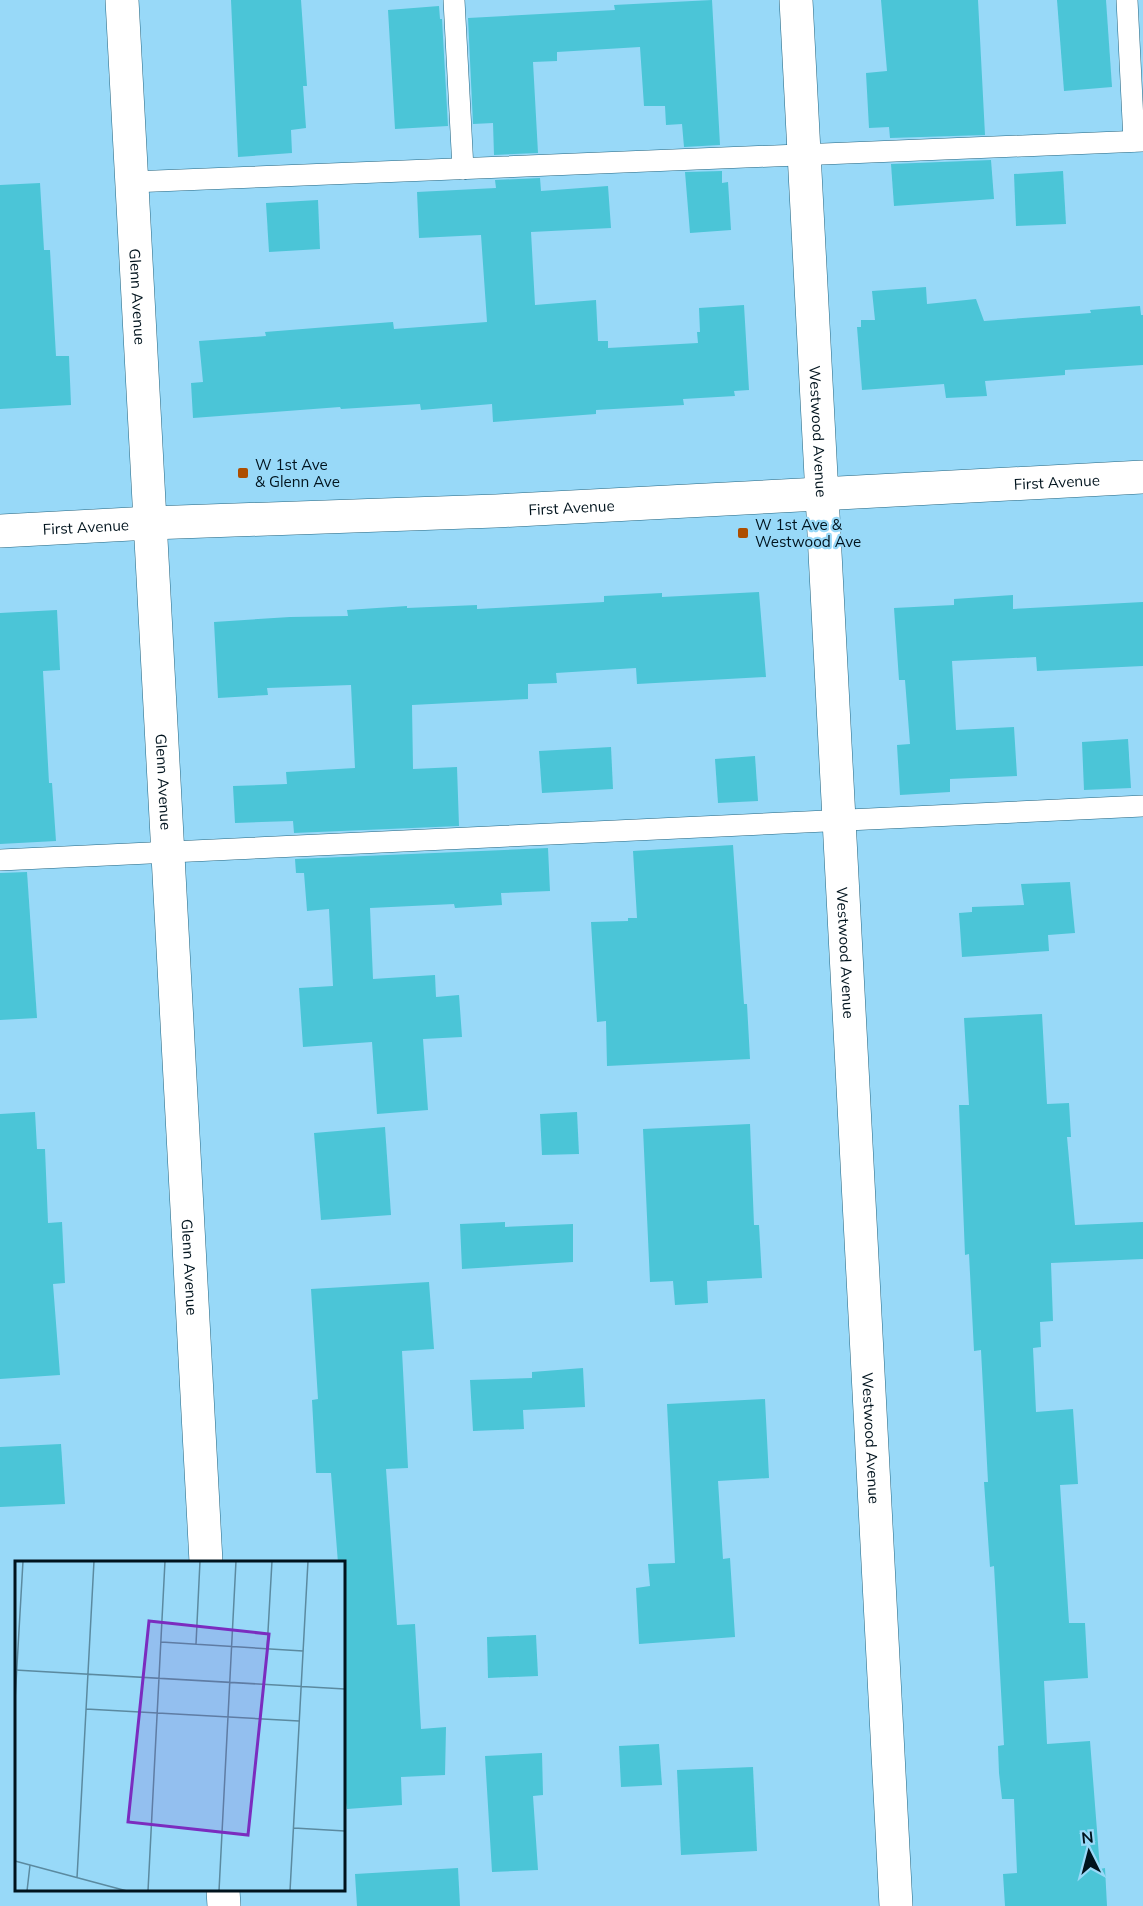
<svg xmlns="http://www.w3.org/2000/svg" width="1143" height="1906" font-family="Mulish,sans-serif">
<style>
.building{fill:#4bc5d7}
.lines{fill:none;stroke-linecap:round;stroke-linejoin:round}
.lane-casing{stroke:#236580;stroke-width:22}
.street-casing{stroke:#236580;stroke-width:34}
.secondary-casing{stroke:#236580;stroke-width:34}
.lane{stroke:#fff;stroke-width:21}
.street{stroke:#fff;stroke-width:33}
.secondary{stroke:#fff;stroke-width:33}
.poi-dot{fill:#ad4e00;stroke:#98d9f8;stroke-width:2}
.labels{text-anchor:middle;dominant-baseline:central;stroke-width:4.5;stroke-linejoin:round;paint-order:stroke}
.street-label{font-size:15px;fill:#00131d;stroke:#98d9f8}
.poi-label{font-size:15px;fill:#00131d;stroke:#98d9f8;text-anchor:start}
.inset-road{fill:none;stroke:#5b8aa0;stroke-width:1.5}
.view{fill:#7b2cbf;fill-opacity:0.15;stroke:#7b2cbf;stroke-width:3}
.inset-edge{fill:none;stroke:#00131d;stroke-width:3}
</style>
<rect width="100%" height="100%" fill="#98d9f8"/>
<!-- building -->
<g class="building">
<polygon points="231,0 301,0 307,86 303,86 306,128 291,130 292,153 238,157"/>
<polygon points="712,0 720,145 684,147 682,124 666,125 665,106 644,106 640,47 557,52 557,61 533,62 538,153 494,155 493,123 473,124 468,18 615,10 614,5"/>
<polygon points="881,0 978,0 985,135 890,138 889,127 869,128 866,73 887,71"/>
<polygon points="1057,0 1106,0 1112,87 1064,91"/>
<polygon points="439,6 440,19 442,19 448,126 395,129 388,10"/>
<polygon points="991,160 994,199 894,206 891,164"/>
<polygon points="722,171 722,183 728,182 731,230 690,233 685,172"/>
<polygon points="1063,171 1066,224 1016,226 1014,174"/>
<polygon points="540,178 541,191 608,186 611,228 531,232 535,305 596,300 598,341 608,341 608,348 698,343 697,332 700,332 699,308 744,305 749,390 734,391 735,396 683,399 684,405 596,410 596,414 493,422 492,404 421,410 420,404 341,409 340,407 193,418 191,383 203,382 199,341 266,336 265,332 340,326 393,322 394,329 487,322 481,235 419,238 417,192 496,188 495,180"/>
<polygon points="40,183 44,250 50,250 56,356 69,356 71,405 0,409 0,185"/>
<polygon points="318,200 320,249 269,252 266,203"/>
<polygon points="926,287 927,304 976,299 984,321 1091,313 1090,310 1140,306 1141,315 1143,315 1143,365 1065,370 1065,375 985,381 987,396 946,398 944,384 862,390 857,327 861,327 861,320 875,320 872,291"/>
<polygon points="759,592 766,677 637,684 636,668 556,673 557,683 528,684 528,699 412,705 413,769 457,767 459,826 294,833 293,821 235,823 233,786 287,784 286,772 355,768 351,685 267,688 268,695 218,698 214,622 290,617 348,616 347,610 407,606 407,608 477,605 477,609 604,602 604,596 662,593 662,597"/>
<polygon points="1013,595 1013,609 1143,602 1143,666 1037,671 1036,657 952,661 956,730 1014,727 1017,776 950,779 950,792 900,795 897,745 910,744 905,680 899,680 894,608 954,605 954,599"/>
<polygon points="57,610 60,670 43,671 49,783 52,783 56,841 0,844 0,613"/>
<polygon points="1128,739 1131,788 1084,790 1082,742"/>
<polygon points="611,747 613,789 542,793 539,751"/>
<polygon points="755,756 758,801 718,803 715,759"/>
<polygon points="733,845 744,1004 747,1004 750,1059 607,1066 606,1021 597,1022 591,922 628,921 628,918 637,918 633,851"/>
<polygon points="548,848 550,891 501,893 502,905 455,908 454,904 370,908 373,979 435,975 436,997 459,995 462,1037 423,1039 428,1110 377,1114 372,1042 303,1047 299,988 333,986 329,909 307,911 304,873 296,873 295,859"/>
<polygon points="27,872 37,1018 0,1020 0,873"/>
<polygon points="1070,882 1075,933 1048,935 1049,951 962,957 959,913 972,912 972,907 1024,905 1021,884"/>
<polygon points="1042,1014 1047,1104 1069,1103 1071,1137 1067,1137 1075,1225 1143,1222 1143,1259 1051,1263 1053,1321 1040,1322 1041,1347 1033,1348 1036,1412 1073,1409 1078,1484 1060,1485 1069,1623 1085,1623 1088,1678 1044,1681 1047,1744 1090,1741 1100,1869 1105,1868 1107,1906 1005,1906 1003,1874 1017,1873 1014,1799 1002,1799 999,1773 998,1746 1004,1745 994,1566 990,1567 984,1482 988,1482 981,1350 974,1351 969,1254 965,1255 959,1105 969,1105 964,1018"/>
<polygon points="35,1112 37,1149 45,1149 48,1223 62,1222 65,1283 53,1284 60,1375 0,1379 0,1114"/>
<polygon points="577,1112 579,1154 542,1155 540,1114"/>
<polygon points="750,1124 754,1225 759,1225 762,1278 707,1281 708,1303 675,1305 673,1281 650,1282 643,1129"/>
<polygon points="385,1127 391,1215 321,1220 314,1133"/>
<polygon points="505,1222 505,1227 573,1224 573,1262 462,1269 460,1224"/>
<polygon points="429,1282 434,1349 402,1351 408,1468 386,1469 397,1625 415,1624 421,1729 446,1727 445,1775 401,1777 402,1805 347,1809 346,1803 344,1803 344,1563 338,1563 331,1473 316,1473 312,1400 318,1399 311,1289"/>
<polygon points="583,1368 585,1407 523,1410 524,1429 473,1431 470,1380 532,1378 532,1372"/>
<polygon points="765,1399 769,1478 718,1481 723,1559 730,1558 735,1637 639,1644 636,1588 650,1586 648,1564 675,1563 667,1404"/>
<polygon points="61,1444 65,1504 0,1507 0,1447"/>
<polygon points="536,1635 538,1676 488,1678 487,1637"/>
<polygon points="659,1744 662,1785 621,1787 619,1746"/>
<polygon points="542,1753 543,1795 533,1796 538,1870 492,1872 485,1756"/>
<polygon points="753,1767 757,1851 681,1855 677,1770"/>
<polygon points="458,1868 460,1906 357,1906 355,1874"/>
</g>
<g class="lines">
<!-- lane casing -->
<g class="lane-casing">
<g id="lane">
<polyline points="454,0 463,169"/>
<polyline points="1127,0 1134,141"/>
<polyline points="131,182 1143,141"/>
<polyline points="0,860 1143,806"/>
</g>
</g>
<!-- street casing -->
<g class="street-casing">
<g id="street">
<path id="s1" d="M 122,0 L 206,1562"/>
<path id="s2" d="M 796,0 L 896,1906"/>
<polyline points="223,1890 224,1906"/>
</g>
</g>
<!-- secondary casing -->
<g class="secondary-casing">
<g id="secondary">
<path id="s3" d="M 0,531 L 150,523 L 496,511 L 1143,477"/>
</g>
</g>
<!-- lane -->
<use href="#lane" class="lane"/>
<!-- street -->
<use href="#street" class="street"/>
<!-- secondary -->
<use href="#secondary" class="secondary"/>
</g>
<!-- markers -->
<g class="poi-dot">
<rect x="237" y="467" width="12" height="12" rx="3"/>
<rect x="737" y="527" width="12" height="12" rx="3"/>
</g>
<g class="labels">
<!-- street labels -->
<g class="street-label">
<text stroke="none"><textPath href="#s1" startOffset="297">Glenn Avenue</textPath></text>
<text stroke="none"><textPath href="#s2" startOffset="432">Westwood Avenue</textPath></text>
<text stroke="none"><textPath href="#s3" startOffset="1058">First Avenue</textPath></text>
<text stroke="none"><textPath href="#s3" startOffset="572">First Avenue</textPath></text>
<text stroke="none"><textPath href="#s3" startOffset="86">First Avenue</textPath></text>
<text stroke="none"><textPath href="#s1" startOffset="783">Glenn Avenue</textPath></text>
<text stroke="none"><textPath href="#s2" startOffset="954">Westwood Avenue</textPath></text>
<text stroke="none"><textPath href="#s1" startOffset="1269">Glenn Avenue</textPath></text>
<text stroke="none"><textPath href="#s2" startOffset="1440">Westwood Avenue</textPath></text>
</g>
<!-- poi labels -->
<g class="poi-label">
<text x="255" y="464">W 1st Ave<tspan x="255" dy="17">&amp; Glenn Ave</tspan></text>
<text x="755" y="524">W 1st Ave &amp;<tspan x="755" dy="17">Westwood Ave</tspan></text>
</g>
</g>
<!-- overview -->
<g transform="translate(15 1561)">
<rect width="330" height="330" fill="#98d9f8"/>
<path class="inset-road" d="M 146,81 L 288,90M 181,83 L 185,0M 252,88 L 257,0M 0,109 L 330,128M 0,139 L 8,0M 71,148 L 284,160M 279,267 L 330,270M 0,300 L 112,330M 62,317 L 79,0M 12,330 L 15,304M 133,330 L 150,0M 204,330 L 221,0M 275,330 L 293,0"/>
<path class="view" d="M 134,60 L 254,73 L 233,274 L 113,261 Z"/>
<rect width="330" height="330" class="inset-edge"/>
</g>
<!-- north arrow -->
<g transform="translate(1089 1852) rotate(354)" stroke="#98d9f8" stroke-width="4.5" paint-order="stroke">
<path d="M0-4.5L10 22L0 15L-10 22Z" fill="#00131d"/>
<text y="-9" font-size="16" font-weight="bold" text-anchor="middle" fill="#00131d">N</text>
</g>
</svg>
